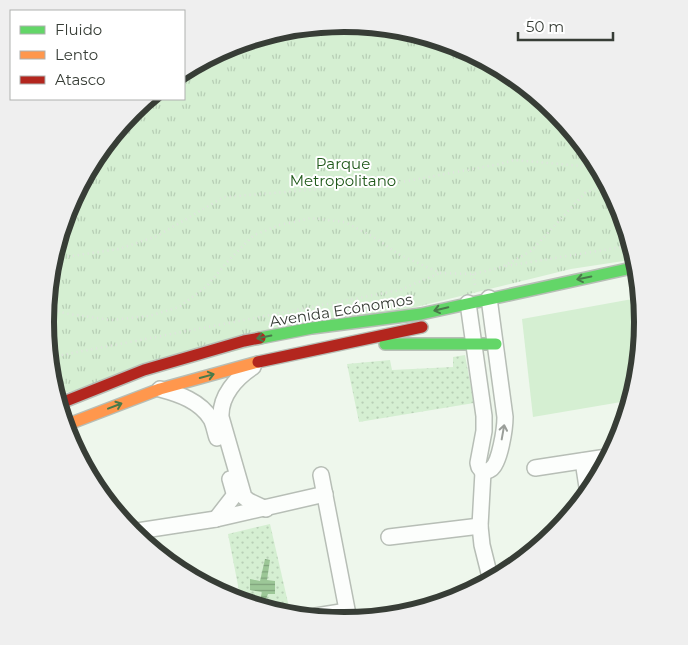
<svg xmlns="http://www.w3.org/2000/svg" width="688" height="645" font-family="Montserrat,sans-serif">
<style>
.grass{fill:url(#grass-dots)}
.park{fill:url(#park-tufts)}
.garden{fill:#d5efd2}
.water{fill:url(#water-rules)}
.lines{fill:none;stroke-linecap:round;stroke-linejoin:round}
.street-casing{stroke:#b7beb6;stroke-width:18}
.fast-casing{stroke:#b7beb6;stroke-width:14}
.slow-casing{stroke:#b7beb6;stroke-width:14}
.jam-casing{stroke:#b7beb6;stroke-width:14}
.path{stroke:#e0e3df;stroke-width:2.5;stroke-dasharray:1 4;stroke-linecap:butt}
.street{stroke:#fcfefc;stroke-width:15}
.fast{stroke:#63d668;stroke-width:11}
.slow{stroke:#ff974d;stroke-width:11}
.jam{stroke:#b3261e;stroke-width:11}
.oneway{stroke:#497a4a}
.oneway2{stroke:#9a9e99}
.labels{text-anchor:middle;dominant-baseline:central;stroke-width:4;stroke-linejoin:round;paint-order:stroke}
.park-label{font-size:15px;fill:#1f5819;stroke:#fff}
.street-label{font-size:15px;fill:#373d36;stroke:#fff}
.rim{fill:none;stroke:#373d36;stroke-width:6}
</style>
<defs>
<pattern id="grass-dots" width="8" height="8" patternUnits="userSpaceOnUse" patternTransform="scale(1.25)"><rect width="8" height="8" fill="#d5efd2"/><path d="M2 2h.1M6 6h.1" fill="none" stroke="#b7ceb5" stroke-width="1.8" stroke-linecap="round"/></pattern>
<pattern id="park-tufts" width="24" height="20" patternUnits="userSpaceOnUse" patternTransform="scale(1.25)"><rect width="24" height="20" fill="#d5efd2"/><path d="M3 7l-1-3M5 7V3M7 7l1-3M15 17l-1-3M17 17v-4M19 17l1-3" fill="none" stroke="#b7ceb5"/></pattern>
<pattern id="water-rules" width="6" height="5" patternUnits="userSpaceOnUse" patternTransform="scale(1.25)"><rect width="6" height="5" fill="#9cc797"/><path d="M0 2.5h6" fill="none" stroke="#80a37c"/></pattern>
</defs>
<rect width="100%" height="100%" fill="#eef7ec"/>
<!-- grass -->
<g class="grass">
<polygon points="465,355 474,403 359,422 347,364 390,360 392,370 453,367 453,357"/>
<polygon points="270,524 289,607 280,609 241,601 228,534"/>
</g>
<!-- park -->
<polygon class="park" points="344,24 459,47 555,111 620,208 630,260 571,269 60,394 45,322 68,208 133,111 151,99 184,99 184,77 230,46"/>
<!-- garden -->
<polygon class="garden" points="638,298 643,323 627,401 533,417 522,319"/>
<!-- water -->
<polygon class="water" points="265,559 270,560 267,580 275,581 275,594 268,594 264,604 259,604 262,592 250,590 250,579 260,581"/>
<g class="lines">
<!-- street casing -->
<g class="street-casing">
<g id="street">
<polyline points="468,303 484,416 484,431 478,463 479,467 483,472"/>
<path d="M 253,367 C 236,378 220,396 221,417 L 244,497 L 249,501 L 266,509"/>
<path d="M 160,389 C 179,394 200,401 211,419 C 214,425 215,432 217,438"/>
<polyline points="583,461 587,487"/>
<polyline points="535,468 607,457"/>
<path d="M 483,472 C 486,471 489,471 491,469 C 500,463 505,428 505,417 L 489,298"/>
<polyline points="483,472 480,526 482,545 490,577"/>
<polyline points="321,475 349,620"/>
<polyline points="216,519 233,497 234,493 230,479"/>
<polyline points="131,532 216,519 325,494"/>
<polyline points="389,537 480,526"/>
<polyline points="316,616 347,611"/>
</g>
</g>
<!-- fast casing -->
<g class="fast-casing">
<g id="fast">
<polyline points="260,338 312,328 421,314 632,268"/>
<polyline points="385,344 496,344"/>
</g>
</g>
<!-- slow casing -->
<g class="slow-casing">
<polyline id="slow" points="66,425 160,389 258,362"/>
</g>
<!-- jam casing -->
<g class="jam-casing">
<g id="jam">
<polyline points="258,362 422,327"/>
<polyline points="61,403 144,370 244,341 260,338"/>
</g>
</g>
<!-- path -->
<g class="path">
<polyline points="58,258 119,249 157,236 224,197 396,183 500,164 514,160 593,167"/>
<polyline points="506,266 628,246"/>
<polyline points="473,274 475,285"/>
<polyline points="48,309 69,314 111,320 149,316 179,307 207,286 228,261 254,235 280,225 311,218 345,222 377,239 398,254 440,273 473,274 502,267 531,251 585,193 605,185"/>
<polyline points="52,357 400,290 440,273"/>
</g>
<!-- street -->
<use href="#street" class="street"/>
<!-- fast -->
<use href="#fast" class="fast"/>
<!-- slow -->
<use href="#slow" class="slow"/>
<!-- jam -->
<use href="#jam" class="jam"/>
</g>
<!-- one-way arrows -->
<defs><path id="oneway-shaft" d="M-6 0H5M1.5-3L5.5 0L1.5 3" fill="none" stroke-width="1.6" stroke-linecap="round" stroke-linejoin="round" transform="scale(1.25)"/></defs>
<g class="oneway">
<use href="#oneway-shaft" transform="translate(584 278) rotate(168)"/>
<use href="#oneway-shaft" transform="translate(441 309) rotate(167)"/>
<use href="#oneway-shaft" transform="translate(264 337) rotate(169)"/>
<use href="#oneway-shaft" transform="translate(207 376) rotate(-15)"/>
<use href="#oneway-shaft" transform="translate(115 406) rotate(-21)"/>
</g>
<use class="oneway2" href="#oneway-shaft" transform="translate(503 432) rotate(-80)"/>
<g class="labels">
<!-- park labels -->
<g class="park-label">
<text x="343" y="163">Parque<tspan x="343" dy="17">Metropolitano</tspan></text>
</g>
<!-- street labels -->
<g class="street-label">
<text transform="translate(341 310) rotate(-9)">Avenida Ecónomos</text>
</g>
</g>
<!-- crop -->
<path d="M0 0H688V645H0ZM54 322a290 290 0 1 1 580 0a290 290 0 1 1-580 0Z" fill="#efefef" fill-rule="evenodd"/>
<path class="rim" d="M54 322a290 290 0 1 1 580 0a290 290 0 1 1-580 0Z"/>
<!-- legend -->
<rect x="10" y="10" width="175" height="90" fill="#ffffff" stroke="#afb1af"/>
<rect x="20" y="26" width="25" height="8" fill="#63d668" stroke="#afb1af"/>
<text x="55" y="35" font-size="15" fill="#373d36">Fluido</text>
<rect x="20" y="51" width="25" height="8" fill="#ff974d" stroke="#afb1af"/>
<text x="55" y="60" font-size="15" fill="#373d36">Lento</text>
<rect x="20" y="76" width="25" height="8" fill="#b3261e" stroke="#afb1af"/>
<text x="55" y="85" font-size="15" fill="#373d36">Atasco</text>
<!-- scale -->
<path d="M518 32v8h95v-8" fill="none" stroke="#373d36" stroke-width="2.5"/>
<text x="526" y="32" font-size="15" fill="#373d36" stroke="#ffffff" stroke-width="4" paint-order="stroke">50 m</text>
</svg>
